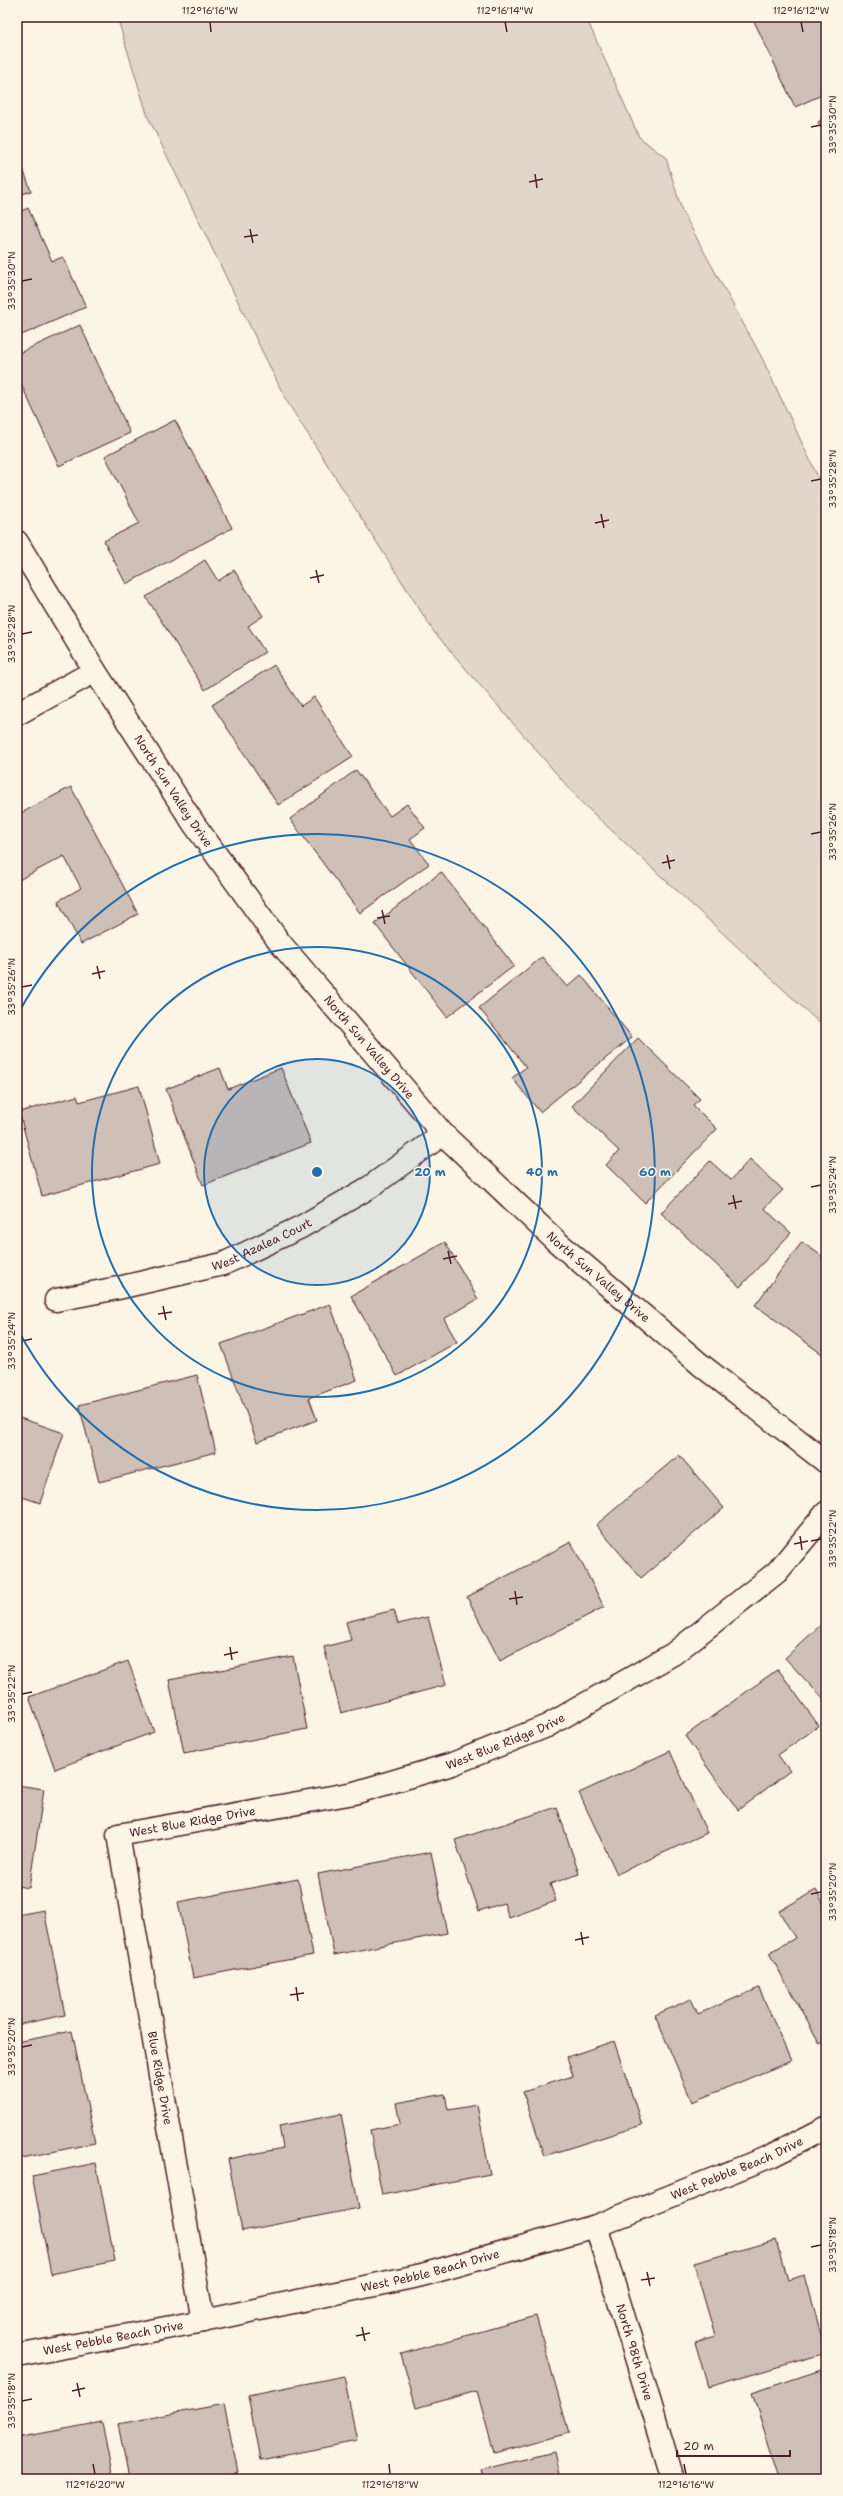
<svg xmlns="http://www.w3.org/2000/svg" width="843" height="2496" font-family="'Shantell Sans',sans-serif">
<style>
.green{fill:#e2d5ca;stroke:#967a7a}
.building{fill:#cfc0b7;stroke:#4a1f2b}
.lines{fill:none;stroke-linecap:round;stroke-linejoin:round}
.minor-casing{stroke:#4a1f2b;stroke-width:25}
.minor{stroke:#fcf5e5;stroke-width:22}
.ticks{fill:none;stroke:#4a1f2b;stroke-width:1.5}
.ring{fill:none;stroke:#1f6fb2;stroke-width:2}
.labels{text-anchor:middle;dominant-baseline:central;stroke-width:3;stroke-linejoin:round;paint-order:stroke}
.street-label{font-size:12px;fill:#4a1f2b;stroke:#fcf5e5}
.centre{fill:#1f6fb2;stroke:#fcf5e5;stroke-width:2}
.ring-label{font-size:12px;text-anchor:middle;font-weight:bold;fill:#1f6fb2;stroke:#fcf5e5;stroke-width:3;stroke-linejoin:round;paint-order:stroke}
.neatline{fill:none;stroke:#4a1f2b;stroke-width:1.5}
.ticks-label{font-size:10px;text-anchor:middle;fill:#4a1f2b}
</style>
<rect width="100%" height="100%" fill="#fcf5e5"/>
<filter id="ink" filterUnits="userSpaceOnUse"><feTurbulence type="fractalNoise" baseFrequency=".025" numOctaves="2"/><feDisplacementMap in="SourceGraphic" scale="8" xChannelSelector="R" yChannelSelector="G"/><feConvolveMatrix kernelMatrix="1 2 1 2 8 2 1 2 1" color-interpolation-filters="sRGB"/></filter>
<g filter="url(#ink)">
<!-- green -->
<polygon class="green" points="117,17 586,17 639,137 666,158 682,211 762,358 826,494 826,1029 581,802 434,632 286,400 148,117"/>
<!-- building -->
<g class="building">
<polygon points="752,17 826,17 826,93 795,107"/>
<polygon points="826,117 826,137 818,122"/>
<polygon points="17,152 31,191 17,196"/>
<polygon points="28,208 52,261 63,257 86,307 17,337 17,213"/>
<polygon points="80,325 130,433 59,466 17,375 17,354"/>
<polygon points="175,420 232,528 126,584 104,541 139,523 105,456"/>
<polygon points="205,560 218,581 234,570 263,616 248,626 265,652 205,690 146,597"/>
<polygon points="274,665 301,706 314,697 353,757 278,805 212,705"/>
<polygon points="356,770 390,816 407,804 425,828 410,839 429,864 360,913 290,819"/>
<polygon points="71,787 138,914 81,944 58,901 81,888 64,856 17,881 17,815"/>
<polygon points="441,872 514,966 447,1017 375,924"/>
<polygon points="542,957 567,987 581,975 632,1037 540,1112 512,1078 526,1067 479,1008"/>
<polygon points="638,1038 700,1099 693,1105 717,1129 645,1203 606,1165 619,1151 572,1106"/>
<polygon points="220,1068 228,1089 281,1068 311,1143 203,1185 166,1089"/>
<polygon points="139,1086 160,1164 42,1196 19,1112 77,1096 79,1102"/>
<polygon points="750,1159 783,1190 764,1208 791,1233 740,1287 661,1213 710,1161 731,1180"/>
<polygon points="445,1242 478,1299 444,1319 457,1342 397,1376 351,1296"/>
<polygon points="802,1242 826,1259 826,1357 755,1305"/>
<polygon points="330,1304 357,1380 309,1398 317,1420 257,1442 221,1344"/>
<polygon points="197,1375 216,1452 99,1482 79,1405"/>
<polygon points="17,1417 64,1433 40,1503 17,1495"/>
<polygon points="679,1455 724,1508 641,1578 596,1525"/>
<polygon points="571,1542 604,1607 500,1661 467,1597"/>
<polygon points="394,1610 398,1624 428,1617 446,1685 341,1713 324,1647 351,1640 346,1622"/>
<polygon points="826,1620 826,1702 785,1658"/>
<polygon points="293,1656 307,1729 184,1753 169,1680"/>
<polygon points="128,1661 154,1732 55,1769 29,1697"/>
<polygon points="778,1669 819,1726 778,1755 790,1771 738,1810 685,1736"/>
<polygon points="670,1751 707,1833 617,1874 579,1793"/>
<polygon points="17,1785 44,1789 29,1888 17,1886"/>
<polygon points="557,1807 579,1874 550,1884 556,1901 509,1918 504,1903 479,1911 455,1840"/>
<polygon points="431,1852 447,1933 334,1955 318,1874"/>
<polygon points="298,1879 313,1955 193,1978 178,1902"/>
<polygon points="816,1890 826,1908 826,2041 820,2044 769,1953 795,1938 779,1911"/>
<polygon points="44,1910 65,2015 17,2025 17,1915"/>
<polygon points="759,1988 791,2061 692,2102 655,2015 691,1999 698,2014"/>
<polygon points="72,2031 95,2143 17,2159 17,2042"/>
<polygon points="614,2041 642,2125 544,2156 523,2092 573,2076 567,2057"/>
<polygon points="445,2094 448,2110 477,2105 490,2174 382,2195 370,2130 400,2124 396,2103"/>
<polygon points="341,2114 359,2208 242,2231 228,2159 283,2148 279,2126"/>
<polygon points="96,2163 115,2261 51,2274 32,2176"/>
<polygon points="776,2240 787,2280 805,2275 826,2353 708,2387 695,2342 715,2336 694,2263"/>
<polygon points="536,2316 569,2433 494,2453 477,2391 416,2408 401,2354"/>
<polygon points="821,2370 826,2384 826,2473 808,2479 780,2479 752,2393"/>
<polygon points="344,2376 357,2441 260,2460 248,2395"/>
<polygon points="224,2404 238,2473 212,2479 129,2479 118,2424"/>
<polygon points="102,2422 113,2479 17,2479 17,2438"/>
<polygon points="554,2452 560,2479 483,2479 480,2470"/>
</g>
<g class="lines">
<!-- minor casing -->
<g class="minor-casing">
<g id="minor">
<path id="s1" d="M 17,542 L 95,671 L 194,824 L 280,943 L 443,1134 L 556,1241 L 701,1365 L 826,1462"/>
<polyline points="17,714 95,671"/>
<path id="s2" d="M 56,1300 L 118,1288 L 223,1264 L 301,1227 L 370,1187 L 443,1134"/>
<path id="s3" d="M 596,2226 L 673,2479"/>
<path id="s4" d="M 203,2321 L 118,1835 L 354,1793 L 452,1764 L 547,1726 L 673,1654 L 777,1572 L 826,1513"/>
<path id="s5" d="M 17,2356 L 203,2321 L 422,2275 L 596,2226 L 771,2156 L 826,2128"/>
</g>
</g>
<!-- minor -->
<use href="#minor" class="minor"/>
</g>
</g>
<!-- ticks -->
<path class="ticks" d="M 210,22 L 211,32M 505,22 L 507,32M 801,22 L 803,32M 811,127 L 821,125M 535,174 L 537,188M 529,182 L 543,179M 250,229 L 253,243M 244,237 L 258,235M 22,281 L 32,279M 811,481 L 821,479M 601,514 L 604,528M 595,523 L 609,520M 316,570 L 319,583M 310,578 L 324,575M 22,634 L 32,632M 811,834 L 821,832M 667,855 L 670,869M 662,863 L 675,860M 382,910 L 385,924M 377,918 L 390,916M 97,966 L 100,979M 92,974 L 105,971M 22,987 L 32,985M 811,1187 L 821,1185M 733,1195 L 736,1209M 728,1204 L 742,1201M 448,1251 L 451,1264M 443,1259 L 457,1256M 163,1306 L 166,1320M 158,1314 L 172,1312M 22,1341 L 32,1339M 800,1536 L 802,1550M 811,1541 L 821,1539M 794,1544 L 808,1541M 515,1591 L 517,1605M 509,1599 L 523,1597M 230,1647 L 232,1660M 224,1655 L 238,1652M 22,1694 L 32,1692M 811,1894 L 821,1892M 581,1932 L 583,1945M 575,1940 L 589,1937M 296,1987 L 298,2001M 290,1995 L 304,1993M 22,2047 L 32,2045M 811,2247 L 821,2245M 647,2272 L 650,2286M 641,2280 L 655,2278M 362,2327 L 365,2341M 356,2336 L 370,2333M 77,2383 L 80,2397M 72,2391 L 85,2388M 22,2401 L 32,2399M 93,2464 L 95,2474M 389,2464 L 390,2474M 684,2464 L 686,2474"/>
<!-- distance rings -->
<circle cx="317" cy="1172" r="113" fill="#1f6fb2" fill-opacity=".12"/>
<g class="ring">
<circle cx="317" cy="1172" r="113"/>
<circle cx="317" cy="1172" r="225"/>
<path d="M17 1016A338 338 0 1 1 17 1328"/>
</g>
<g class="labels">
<!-- street labels -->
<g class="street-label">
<text stroke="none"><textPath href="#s1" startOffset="294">North Sun Valley Drive</textPath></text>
<text stroke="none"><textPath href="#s1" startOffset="617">North Sun Valley Drive</textPath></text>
<text stroke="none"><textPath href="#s2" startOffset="214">West Azalea Court</textPath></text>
<text stroke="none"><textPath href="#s1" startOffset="942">North Sun Valley Drive</textPath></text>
<text stroke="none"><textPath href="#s4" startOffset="893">West Blue Ridge Drive</textPath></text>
<text stroke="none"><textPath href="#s4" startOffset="569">West Blue Ridge Drive</textPath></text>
<text transform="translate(160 2078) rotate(80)">Blue Ridge Drive</text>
<text stroke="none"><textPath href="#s5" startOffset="746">West Pebble Beach Drive</textPath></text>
<text stroke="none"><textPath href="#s5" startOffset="422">West Pebble Beach Drive</textPath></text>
<text stroke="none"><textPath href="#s5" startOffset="98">West Pebble Beach Drive</textPath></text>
<text stroke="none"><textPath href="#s3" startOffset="132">North 98th Drive</textPath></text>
</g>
</g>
<circle cx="317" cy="1172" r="6" class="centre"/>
<g class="ring-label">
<text x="430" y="1176">20 m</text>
<text x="542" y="1176">40 m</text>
<text x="655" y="1176">60 m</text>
</g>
<!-- margin -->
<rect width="843" height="2496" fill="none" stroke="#fcf5e5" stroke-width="44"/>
<!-- scale -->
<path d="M677 2450v6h113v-6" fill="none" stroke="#4a1f2b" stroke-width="2"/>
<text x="683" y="2450" font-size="12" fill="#4a1f2b" stroke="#fcf5e5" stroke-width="3" paint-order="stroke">20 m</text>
<rect x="22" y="22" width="799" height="2452" class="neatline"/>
<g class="ticks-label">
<text x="210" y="14">112°16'16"W</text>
<text x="505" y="14">112°16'14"W</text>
<text x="801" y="14">112°16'12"W</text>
<text transform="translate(832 125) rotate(-90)" y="4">33°35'30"N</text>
<text transform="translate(11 281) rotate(-90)" y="4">33°35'30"N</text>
<text transform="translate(832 479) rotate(-90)" y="4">33°35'28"N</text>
<text transform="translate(11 634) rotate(-90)" y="4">33°35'28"N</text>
<text transform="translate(832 832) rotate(-90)" y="4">33°35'26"N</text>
<text transform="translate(11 987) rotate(-90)" y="4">33°35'26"N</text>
<text transform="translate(832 1185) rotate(-90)" y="4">33°35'24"N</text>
<text transform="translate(11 1341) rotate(-90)" y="4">33°35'24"N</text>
<text transform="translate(832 1539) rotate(-90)" y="4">33°35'22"N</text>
<text transform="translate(11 1694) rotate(-90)" y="4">33°35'22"N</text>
<text transform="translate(832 1892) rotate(-90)" y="4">33°35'20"N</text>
<text transform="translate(11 2047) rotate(-90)" y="4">33°35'20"N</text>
<text transform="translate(832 2245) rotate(-90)" y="4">33°35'18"N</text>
<text transform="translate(11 2401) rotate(-90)" y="4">33°35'18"N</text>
<text x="95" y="2488">112°16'20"W</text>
<text x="390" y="2488">112°16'18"W</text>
<text x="686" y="2488">112°16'16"W</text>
</g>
</svg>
